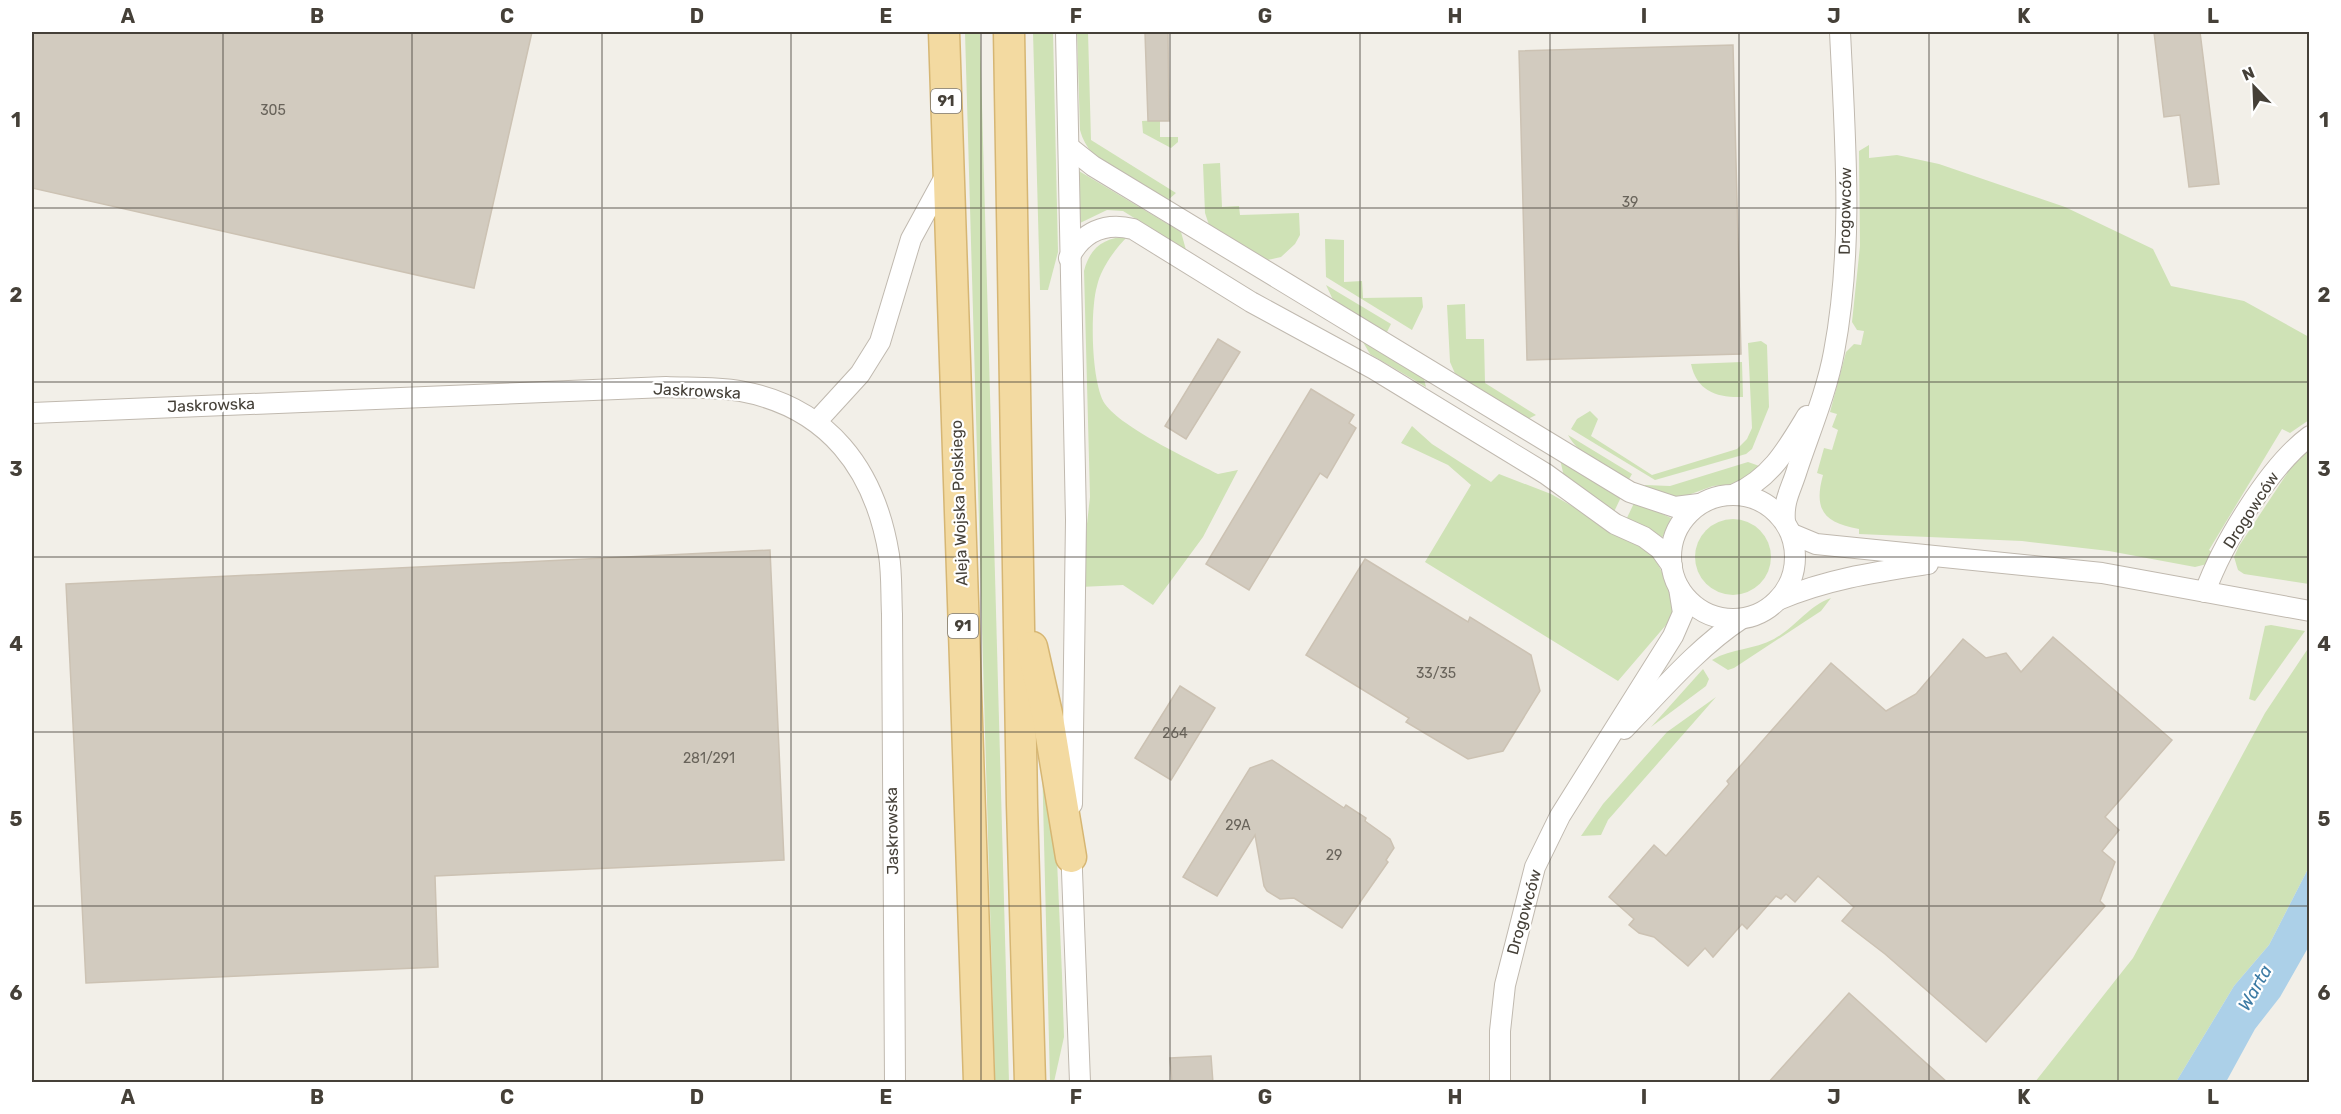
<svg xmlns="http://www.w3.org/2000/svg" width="2341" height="1114" font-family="Rubik,sans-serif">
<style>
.green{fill:#cfe2b6}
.water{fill:#acd0e8}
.building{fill:#d2cbbf;stroke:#ccc2b3;stroke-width:1.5}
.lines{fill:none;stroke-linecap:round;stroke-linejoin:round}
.street-casing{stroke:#c0b9af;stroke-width:22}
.primary-casing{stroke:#d6b673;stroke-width:33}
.street{stroke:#fff;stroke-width:20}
.primary{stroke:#f3daa1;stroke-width:30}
.grid{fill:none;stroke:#454038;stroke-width:1.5;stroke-opacity:0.55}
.labels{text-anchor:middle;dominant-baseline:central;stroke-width:4.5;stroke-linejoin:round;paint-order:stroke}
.number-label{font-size:14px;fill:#68635a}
.shield{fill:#fff;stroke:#7d7974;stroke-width:1.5}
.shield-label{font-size:15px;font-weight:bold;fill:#454038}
.street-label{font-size:16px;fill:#454038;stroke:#fff}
.water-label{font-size:18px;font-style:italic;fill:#3d7ba4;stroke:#fff}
.neatline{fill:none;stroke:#454038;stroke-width:2}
.grid-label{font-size:20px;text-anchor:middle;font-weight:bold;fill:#454038}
</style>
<rect width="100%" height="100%" fill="#f2efe8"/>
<!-- green -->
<g class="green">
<polygon points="965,32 980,32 1009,1082 995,1082"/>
<polygon points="1033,32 1053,32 1058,252 1048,290 1040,290"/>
<path d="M 1077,32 L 1088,32 L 1091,140 L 1176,193 L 1168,200 L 1162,200 C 1133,182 1089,166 1080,130 Z"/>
<polygon points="1160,120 1160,137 1178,137 1178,142 1171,148 1143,133 1142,121"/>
<path d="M 1869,145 L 1869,158 L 1897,155 L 1939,164 L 2065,207 L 2153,249 L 2171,286 L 2244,301 L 2309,337 L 2309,420 L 2290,433 L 2282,429 L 2209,550 L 2213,553 L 2207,564 L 2195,567 L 2109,551 L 2022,541 L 1859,534 L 1859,529 C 1825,523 1813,511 1823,475 L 1817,473 L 1824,448 L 1832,450 L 1838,430 L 1832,427 L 1837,414 L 1830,412 L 1846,352 L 1854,344 L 1861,345 L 1864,331 L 1857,330 L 1852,322 L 1860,246 L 1859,151 Z"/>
<polygon points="1220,163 1222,207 1239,206 1240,215 1299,213 1300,235 1295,244 1281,257 1263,261 1210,228 1205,213 1203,164"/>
<polygon points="1079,171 1181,232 1186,250 1123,211 1107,210 1080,223"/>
<path d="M 1128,236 C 1115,249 1101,268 1097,286 C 1090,310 1091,383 1105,404 C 1122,428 1191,460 1218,474 L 1238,470 L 1203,537 L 1153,605 L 1123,585 L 1080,587 L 1090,497 L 1084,271 C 1090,247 1104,238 1128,236 Z"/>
<polygon points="1325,239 1344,240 1344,282 1362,281 1363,298 1422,297 1423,307 1412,330 1326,277"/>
<polygon points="1326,285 1391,324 1386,334 1335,304"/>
<polygon points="1465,304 1466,339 1484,339 1485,383 1536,415 1528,419 1457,378 1450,362 1447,305"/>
<polygon points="1360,337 1423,375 1426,387 1370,354"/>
<polygon points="1761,341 1767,345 1769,407 1752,449 1746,454 1655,480 1571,429 1577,419 1590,411 1598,419 1591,436 1652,475 1737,449 1747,439 1752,428 1748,343"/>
<path d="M 1742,362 L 1743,397 C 1718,398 1697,392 1691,364 Z"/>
<path d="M 1412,426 L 1432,444 L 1491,482 L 1499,474 L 1551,494 L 1649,550 C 1662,568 1674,595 1672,618 L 1618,681 L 1425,562 L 1471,485 L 1448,465 L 1401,443 Z"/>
<path d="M 1568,435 L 1632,474 L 1628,481 C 1607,468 1580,457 1568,435 Z"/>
<polygon points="2309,448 2309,584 2244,574 2238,570 2234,557 2239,546 2292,466"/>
<polygon points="1560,459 1622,495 1613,514 1564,477"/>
<polygon points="1748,462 1765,468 1736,484 1713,486 1680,498 1643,488 1645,485 1670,486"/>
<polygon points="1635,501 1671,518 1662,538 1626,520"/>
<circle cx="1733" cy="557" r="38"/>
<path d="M 1831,598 L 1821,611 L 1734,668 L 1728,670 L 1712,660 C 1732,648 1754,650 1774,639 C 1796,627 1808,606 1831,598 Z"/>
<polygon points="2271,625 2305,631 2255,701 2249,699 2265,626"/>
<polygon points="2309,647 2309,867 2269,945 2234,986 2176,1082 2035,1082 2133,958 2265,713"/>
<polygon points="1703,669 1709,679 1706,686 1651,727"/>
<polygon points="1716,697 1608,820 1601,835 1581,836 1603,804 1667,732"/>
<polygon points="1042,761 1056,837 1062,975 1064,1037 1054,1082 1050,1082"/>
</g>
<!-- water -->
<polygon class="water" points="2309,867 2309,946 2280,997 2255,1029 2226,1082 2176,1082 2234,986 2269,945"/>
<!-- building -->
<g class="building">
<polygon points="32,32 532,32 474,288 32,188"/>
<polygon points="1168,32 1169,121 1148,121 1145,33"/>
<polygon points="2154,32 2200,32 2219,184 2189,187 2180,115 2164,117"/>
<polygon points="1733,45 1741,354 1527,360 1519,51"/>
<polygon points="1218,339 1240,352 1186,439 1165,426"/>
<polygon points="1311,389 1354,415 1349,423 1356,428 1327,478 1320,473 1249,590 1206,564"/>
<polygon points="770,550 784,860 435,876 438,967 86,983 66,584"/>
<polygon points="1365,559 1468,622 1470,617 1531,655 1540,691 1503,751 1468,759 1406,722 1409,718 1306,655"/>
<polygon points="2053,637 2172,740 2105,817 2119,830 2102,851 2115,862 2100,901 2105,906 1986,1042 1885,954 1842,921 1854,907 1818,876 1795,902 1786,894 1781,899 1776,896 1747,929 1742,924 1713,957 1705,948 1688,966 1654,937 1639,933 1629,925 1634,919 1609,897 1654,845 1666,856 1729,784 1727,781 1831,663 1886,711 1916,694 1963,639 1986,658 2006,653 2021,672"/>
<polygon points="1180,686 1215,708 1171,780 1135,758"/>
<polygon points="1272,760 1344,808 1346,805 1366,818 1365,821 1390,839 1394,848 1386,860 1388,862 1342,928 1294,898 1280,899 1267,891 1264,886 1255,835 1217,896 1183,877 1250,768"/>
<polygon points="1849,993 1948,1083 1768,1083"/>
<polygon points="1211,1056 1213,1083 1172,1083 1170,1058"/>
</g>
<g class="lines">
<!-- street casing -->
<g class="street-casing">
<g id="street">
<polyline points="1066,32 1076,520 1072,804"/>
<polyline points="1069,147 1093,166 1630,492 1675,507 1699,504"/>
<path d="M 1069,258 C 1082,232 1105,222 1133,229 L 1251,302 L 1374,369 L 1546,474 L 1615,524 L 1644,537 L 1660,549 L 1672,566"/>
<path d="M 32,413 L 666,387 C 690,388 716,387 740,391 C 828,407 875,469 889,555 C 892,574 891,595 892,614 L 895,1082"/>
<polyline points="817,421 860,374 880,342 911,239 947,173"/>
<path d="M 1735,494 C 1771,478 1787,449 1807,416"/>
<circle cx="1733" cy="557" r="62"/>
<path d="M 1785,522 C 1783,500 1791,490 1797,470 C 1810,431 1827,391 1834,352 C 1854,247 1845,137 1840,32"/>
<polyline points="1792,534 1816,544 2102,573 2310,611"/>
<path d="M 2205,592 C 2222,545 2269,466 2310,436"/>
<path d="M 1778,600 C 1827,579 1876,572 1928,564"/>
<path d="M 1624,729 C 1661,691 1697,648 1741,619"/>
<polyline points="1071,845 1080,1082"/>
<polyline points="1500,1082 1500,1031 1505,985 1535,867 1560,816 1673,636 1683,613 1679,588"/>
</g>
</g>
<!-- primary casing -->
<g class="primary-casing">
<g id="primary">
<polyline points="944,32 979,1082"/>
<polyline points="1009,32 1022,805 1030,1082"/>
<polyline points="1032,647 1048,718 1071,857"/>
</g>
</g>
<!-- street -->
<use href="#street" class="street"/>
<!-- primary -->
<use href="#primary" class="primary"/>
</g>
<!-- grid -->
<path class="grid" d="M 223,32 L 223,1082M 412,32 L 412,1082M 602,32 L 602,1082M 791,32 L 791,1082M 981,32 L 981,1082M 1170,32 L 1170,1082M 1360,32 L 1360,1082M 1550,32 L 1550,1082M 1739,32 L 1739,1082M 1929,32 L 1929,1082M 2118,32 L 2118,1082M 32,208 L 2310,208M 32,382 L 2310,382M 32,557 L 2310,557M 32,732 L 2310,732M 32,906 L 2310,906"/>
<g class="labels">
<!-- number labels -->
<g class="number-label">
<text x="273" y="110">305</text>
<text x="1630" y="202">39</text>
<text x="1436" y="673">33/35</text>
<text x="1175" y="733">264</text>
<text x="709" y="758">281/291</text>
<text x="1238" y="825">29A</text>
<text x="1334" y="855">29</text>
</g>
<!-- shield labels -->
<g class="shield">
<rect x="931" y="89" width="30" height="24" rx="4.5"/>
<rect x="948" y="614" width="30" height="24" rx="4.5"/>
</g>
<g class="shield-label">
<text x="946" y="101">91</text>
<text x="963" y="626">91</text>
</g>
<!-- street labels -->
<g class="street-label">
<text transform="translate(1845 211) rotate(-89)">Drogowców</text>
<text transform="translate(697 391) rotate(3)">Jaskrowska</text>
<text transform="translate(211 405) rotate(-2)">Jaskrowska</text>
<text transform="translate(959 503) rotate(-92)">Aleja Wojska Polskiego</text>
<text transform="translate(2251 510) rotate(-57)">Drogowców</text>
<text transform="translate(892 831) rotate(-91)">Jaskrowska</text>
<text transform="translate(1524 912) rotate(-74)">Drogowców</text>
</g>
<!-- water labels -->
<g class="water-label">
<text transform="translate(2255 988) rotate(-60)">Warta</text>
</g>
</g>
<!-- border -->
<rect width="2341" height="1114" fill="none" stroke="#ffffff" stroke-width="66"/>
<!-- north arrow -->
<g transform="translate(2254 87) rotate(337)" stroke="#ffffff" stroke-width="4.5" paint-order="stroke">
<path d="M0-4.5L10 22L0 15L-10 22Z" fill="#454038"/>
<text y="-9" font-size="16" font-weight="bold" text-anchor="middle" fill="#454038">N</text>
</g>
<rect x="33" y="33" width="2275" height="1048" class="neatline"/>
<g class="grid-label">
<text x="128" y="23">A</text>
<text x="317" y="23">B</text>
<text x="507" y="23">C</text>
<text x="697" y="23">D</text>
<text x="886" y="23">E</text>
<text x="1076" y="23">F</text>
<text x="1265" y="23">G</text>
<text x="1455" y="23">H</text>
<text x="1644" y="23">I</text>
<text x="1834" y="23">J</text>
<text x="2024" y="23">K</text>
<text x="2213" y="23">L</text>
<text x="16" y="127">1</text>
<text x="2324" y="127">1</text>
<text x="16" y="302">2</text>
<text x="2324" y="302">2</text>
<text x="16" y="476">3</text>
<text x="2324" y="476">3</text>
<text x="16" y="651">4</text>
<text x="2324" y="651">4</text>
<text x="16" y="826">5</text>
<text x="2324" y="826">5</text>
<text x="16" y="1000">6</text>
<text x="2324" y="1000">6</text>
<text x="128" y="1104">A</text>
<text x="317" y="1104">B</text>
<text x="507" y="1104">C</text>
<text x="697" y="1104">D</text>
<text x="886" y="1104">E</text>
<text x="1076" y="1104">F</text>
<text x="1265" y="1104">G</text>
<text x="1455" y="1104">H</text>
<text x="1644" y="1104">I</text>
<text x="1834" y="1104">J</text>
<text x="2024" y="1104">K</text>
<text x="2213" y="1104">L</text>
</g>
</svg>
